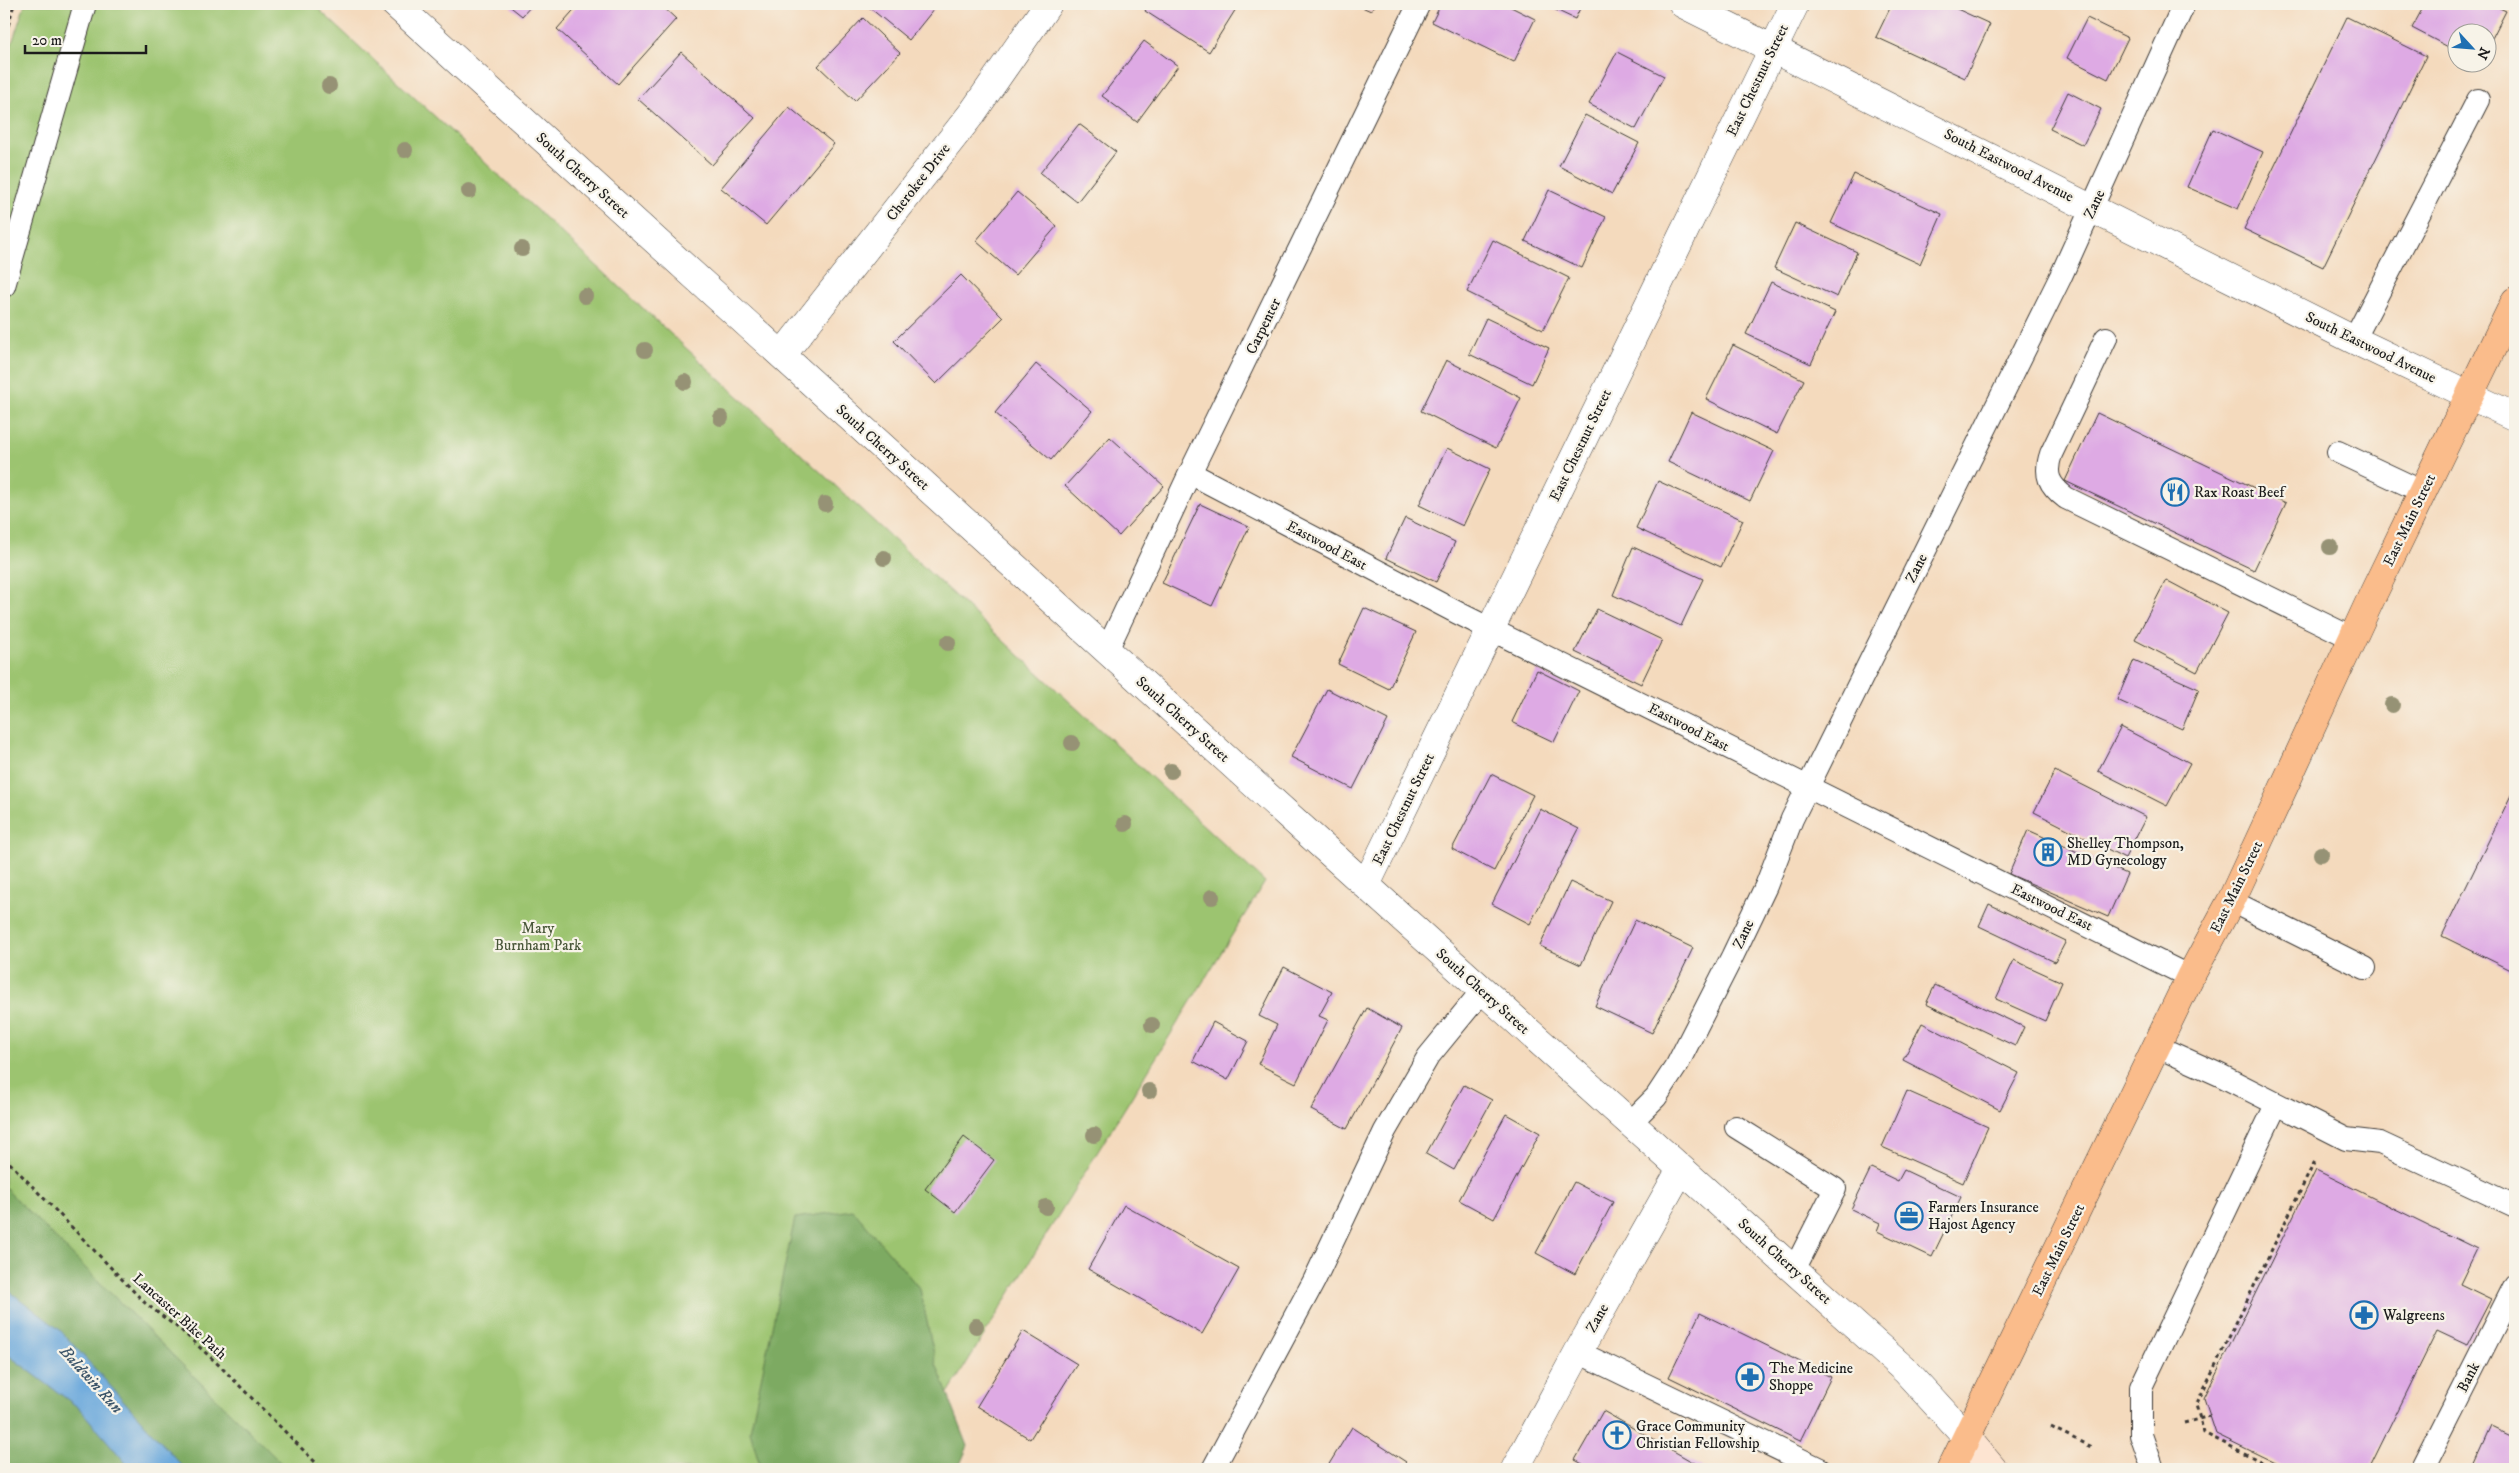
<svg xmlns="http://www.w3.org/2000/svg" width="2519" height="1473" font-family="'IM FELL DW Pica',serif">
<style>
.green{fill:#9cc470;stroke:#5c7046}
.forest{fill:#7daa62;stroke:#4c633f}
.water{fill:#6aa8dc;stroke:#43627c}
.building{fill:#deaae4}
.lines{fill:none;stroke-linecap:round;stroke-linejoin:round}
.service-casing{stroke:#3c3834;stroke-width:24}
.minor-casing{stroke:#3c3834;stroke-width:29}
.secondary-casing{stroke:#3c3834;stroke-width:29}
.primary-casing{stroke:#3c3834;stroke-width:29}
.path{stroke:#3c3834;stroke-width:3;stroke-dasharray:4 4;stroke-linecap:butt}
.service{stroke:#fff;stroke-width:22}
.minor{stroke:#fff;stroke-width:28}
.secondary{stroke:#fde4d1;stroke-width:28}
.primary{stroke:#fabc8b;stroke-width:28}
.tree{fill:#969274}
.labels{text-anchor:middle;stroke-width:4.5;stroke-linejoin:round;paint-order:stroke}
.street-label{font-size:15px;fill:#1c1c1c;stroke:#f7f3e8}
.poi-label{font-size:15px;fill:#1c1c1c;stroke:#f7f3e8;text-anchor:start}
.park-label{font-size:15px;fill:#495739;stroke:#f7f3e8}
.water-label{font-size:16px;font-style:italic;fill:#3b5469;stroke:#f7f3e8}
</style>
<rect width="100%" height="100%" fill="#f7f3e8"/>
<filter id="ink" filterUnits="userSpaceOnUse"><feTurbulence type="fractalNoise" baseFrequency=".02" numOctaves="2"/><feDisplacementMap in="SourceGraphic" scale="10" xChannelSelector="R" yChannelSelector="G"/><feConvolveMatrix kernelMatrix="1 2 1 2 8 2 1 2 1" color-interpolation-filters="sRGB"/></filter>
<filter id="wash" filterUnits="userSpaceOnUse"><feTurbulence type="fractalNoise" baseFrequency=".0096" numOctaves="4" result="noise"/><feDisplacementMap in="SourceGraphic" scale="20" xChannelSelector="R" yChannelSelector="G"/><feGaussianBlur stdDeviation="1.12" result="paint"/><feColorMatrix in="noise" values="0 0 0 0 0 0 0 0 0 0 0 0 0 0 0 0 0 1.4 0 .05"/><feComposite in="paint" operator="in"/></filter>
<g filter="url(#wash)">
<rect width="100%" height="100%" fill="#f4dabd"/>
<!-- green -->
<path class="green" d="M25,4H313L1265,882L901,1469H210L4,1215V67Z"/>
<!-- forest -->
<path class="forest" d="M4,1187L287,1469H4Z
M853,1210L920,1289L936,1364L968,1446L958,1469H761L750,1431L795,1218Z"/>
<!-- water -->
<path class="water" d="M4,1283L13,1294L60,1330L185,1469H131L79,1408L4,1352Z"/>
<g id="blocks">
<!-- building -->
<path class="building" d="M507,4H533L522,16Z
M579,4H660L676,19L618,84L557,29Z
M865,4H938L909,40Z
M1149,4H1239L1209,52L1145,11Z
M1355,4H1375L1371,11Z
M1441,4H1505L1535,19L1514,62L1432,22Z
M1543,4H1582L1575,19Z
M1892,4H1946L1990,24L1965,78L1876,37Z
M2425,4H2491L2506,11L2486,50V32H2456V51L2412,28Z
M2347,17L2426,56L2323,267L2244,229Z
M863,18L900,53L855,101L818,66Z
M2087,18L2128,38L2108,79L2067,58Z
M1144,41L1178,66L1137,122L1102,96Z
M681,52L755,118L712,165L638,99Z
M1617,52L1664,76L1636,129L1589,104Z
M2068,92L2101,109L2083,145L2050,129Z
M789,107L834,144L766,225L721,188Z
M1585,115L1639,143L1612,194L1559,166Z
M1079,124L1116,152L1077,202L1040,173Z
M2213,129L2263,152L2238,209L2187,187Z
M1854,174L1942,214L1920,264L1831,223Z
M1549,190L1606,217L1582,268L1525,241Z
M1017,192L1057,226L1015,275L976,241Z
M1795,223L1857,252L1837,297L1774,268Z
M1493,240L1569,278L1543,330L1467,292Z
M961,275L1003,318L936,384L894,341Z
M1771,282L1835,312L1811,364L1746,334Z
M1486,318L1549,348L1532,384L1469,354Z
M1733,345L1804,380L1777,434L1706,399Z
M1446,360L1521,398L1496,448L1421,411Z
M1036,364L1092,411L1051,460L995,413Z
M1691,412L1774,451L1750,501L1668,462Z
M2097,413L2286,503L2254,570L2065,481Z
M1110,437L1164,486L1119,536L1065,486Z
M1447,448L1490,469L1463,526L1419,505Z
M1658,481L1743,520L1721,567L1636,528Z
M1200,504L1249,527L1212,606L1162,583Z
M1405,518L1455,542L1436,582L1386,558Z
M1633,547L1703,579L1681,626L1613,595Z
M2166,580L2228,613L2197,672L2135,640Z
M1364,608L1416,632L1389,689L1338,664Z
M1597,609L1662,640L1641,684L1575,652Z
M2134,660L2199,689L2182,729L2117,700Z
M1537,670L1579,691L1554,742L1512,722Z
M1327,689L1388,720L1353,789L1291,757Z
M2121,727L2190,763L2167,806L2098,771Z
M2055,771L2146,817L2125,858L2034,812Z
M1491,774L1533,795L1494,871L1452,849Z
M2515,787V972L2442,936Z
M1540,809L1579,829L1530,924L1492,904Z
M2028,830L2127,874L2108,917L2009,874Z
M1570,882L1611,901L1581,965L1540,946Z
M1989,904L2066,941L2055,962L1979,926Z
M1635,920L1693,948L1652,1033L1595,1006Z
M2014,960L2062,982L2045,1021L1996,999Z
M1284,967L1332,992L1319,1016L1328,1020L1296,1083L1258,1064L1277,1025L1259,1016Z
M1935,985L2024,1027L2015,1046L1926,1004Z
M1367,1008L1402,1028L1347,1129L1311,1110Z
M1213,1022L1248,1041L1228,1080L1193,1061Z
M1922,1023L2019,1073L2000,1110L1903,1060Z
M1464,1085L1492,1100L1454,1170L1426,1154Z
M1907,1091L1988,1127L1963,1183L1882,1147Z
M1506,1114L1540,1133L1494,1219L1459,1200Z
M964,1137L994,1160L955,1212L925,1189Z
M1871,1168L1898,1181L1904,1170L1961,1197L1932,1257L1877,1231L1880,1223L1851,1209Z
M2316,1170L2477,1249L2460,1284L2491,1299L2467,1345L2437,1331L2369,1469H2288L2216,1434L2204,1398Z
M1574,1182L1613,1202L1575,1274L1536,1253Z
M1124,1205L1239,1269L1202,1334L1088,1269Z
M1700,1313L1831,1377L1800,1441L1669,1377Z
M1023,1331L1077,1364L1030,1439L977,1406Z
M1603,1411L1705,1469H1592L1575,1460Z
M1352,1427L1406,1462L1402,1469H1326Z
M2492,1427L2515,1438V1469H2473Z"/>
</g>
</g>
<g filter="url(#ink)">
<use href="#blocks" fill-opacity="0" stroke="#3c3834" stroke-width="1"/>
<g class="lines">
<!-- service casing -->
<g class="service-casing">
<path id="service" d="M4,286L85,4
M2106,338L2051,454C2044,475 2049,485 2066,498L2352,638
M2354,340L2478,100
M2338,452L2423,492
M1190,473L1458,613L2190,977
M1107,650L1190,473L1419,4
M2231,901L2365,968
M2156,1046L2220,1075L2346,1139L2380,1143L2515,1206
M1631,1122L1656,1097L1677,1065L1732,957L1766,886L1792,819L2060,278L2184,4
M1736,1127L1835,1189L1794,1270
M1578,1352L1820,1469
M1213,1469L1314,1281L1385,1131L1428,1057L1482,991
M2153,1469L2141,1435V1387L2276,1105
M2422,1469L2515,1285"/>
</g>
<!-- minor casing -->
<g class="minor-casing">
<path id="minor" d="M395,4L1319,843L1906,1371L1967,1438
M1683,4L2354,340L2515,417
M782,355L973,112L1048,4
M1366,885L1795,4
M1515,1469L1578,1352L1681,1169"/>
</g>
<!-- secondary casing -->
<g class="secondary-casing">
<path id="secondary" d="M1967,1438L1993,1469"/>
</g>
<!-- primary casing -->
<g class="primary-casing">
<path id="primary" d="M1951,1469L2190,977L2231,901L2374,592L2515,301"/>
</g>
<!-- path -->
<path class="path" d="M4,41L14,4
M4,1157L145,1303L182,1331L220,1366L322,1469
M2184,1423L2210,1416
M2051,1427L2093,1448
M2276,1469L2204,1433L2196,1405L2315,1161"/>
<!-- service -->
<use href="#service" class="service"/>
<!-- minor -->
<use href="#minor" class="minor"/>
<!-- secondary -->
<use href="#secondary" class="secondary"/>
<!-- primary -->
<use href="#primary" class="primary"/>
</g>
<!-- trees -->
<g class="tree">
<circle cx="329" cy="86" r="8"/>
<circle cx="405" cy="150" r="8"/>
<circle cx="469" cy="191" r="8"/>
<circle cx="522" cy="249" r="8"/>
<circle cx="585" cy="296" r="8"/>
<circle cx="645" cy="350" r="8"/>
<circle cx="685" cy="382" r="8"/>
<circle cx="721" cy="418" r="8"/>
<circle cx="825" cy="504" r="8"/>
<circle cx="2330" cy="547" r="8"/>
<circle cx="884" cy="558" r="8"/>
<circle cx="948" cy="643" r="8"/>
<circle cx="2392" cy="705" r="8"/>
<circle cx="1072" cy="743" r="8"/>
<circle cx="1171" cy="771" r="8"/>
<circle cx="1125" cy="824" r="8"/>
<circle cx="2321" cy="854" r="8"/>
<circle cx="1212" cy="897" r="8"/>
<circle cx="1152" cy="1025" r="8"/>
<circle cx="1149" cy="1091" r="8"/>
<circle cx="1094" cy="1135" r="8"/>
<circle cx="1046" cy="1207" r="8"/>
<circle cx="976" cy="1326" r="8"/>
</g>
</g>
<!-- icons -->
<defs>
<g id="restaurant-ring" transform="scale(1.4375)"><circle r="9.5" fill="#f7f3e8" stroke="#1f6fb2" stroke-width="1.5"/><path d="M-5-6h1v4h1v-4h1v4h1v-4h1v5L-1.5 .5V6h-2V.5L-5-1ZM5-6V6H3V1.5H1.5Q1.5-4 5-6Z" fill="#1f6fb2"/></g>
<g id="building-ring" transform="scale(1.4375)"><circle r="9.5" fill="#f7f3e8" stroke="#1f6fb2" stroke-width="1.5"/><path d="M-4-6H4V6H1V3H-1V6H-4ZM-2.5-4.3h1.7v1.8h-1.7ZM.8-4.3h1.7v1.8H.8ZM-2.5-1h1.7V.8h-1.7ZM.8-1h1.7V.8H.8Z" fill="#1f6fb2"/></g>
<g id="office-ring" transform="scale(1.4375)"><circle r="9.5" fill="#f7f3e8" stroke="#1f6fb2" stroke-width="1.5"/><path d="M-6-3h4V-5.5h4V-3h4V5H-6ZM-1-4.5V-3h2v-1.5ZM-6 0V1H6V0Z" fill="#1f6fb2"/></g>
<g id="pharmacy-ring" transform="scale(1.4375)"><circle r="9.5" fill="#f7f3e8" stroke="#1f6fb2" stroke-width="1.5"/><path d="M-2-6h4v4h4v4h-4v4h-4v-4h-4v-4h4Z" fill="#1f6fb2"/></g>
<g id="church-ring" transform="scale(1.4375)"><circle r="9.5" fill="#f7f3e8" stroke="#1f6fb2" stroke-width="1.5"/><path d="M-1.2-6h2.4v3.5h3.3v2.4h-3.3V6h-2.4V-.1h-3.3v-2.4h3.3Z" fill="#1f6fb2"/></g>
</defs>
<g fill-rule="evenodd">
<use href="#restaurant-ring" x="2175" y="492"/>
<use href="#building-ring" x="2048" y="852"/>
<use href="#office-ring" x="1909" y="1216"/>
<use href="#pharmacy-ring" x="2364" y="1315"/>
<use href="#pharmacy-ring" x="1750" y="1377"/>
<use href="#church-ring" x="1617" y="1435"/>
</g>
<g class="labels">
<!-- street labels -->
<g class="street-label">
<text transform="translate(1757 80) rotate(-64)" y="5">East Chestnut Street</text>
<text transform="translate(2009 165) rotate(27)" y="5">South Eastwood Avenue</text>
<text transform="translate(583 175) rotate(42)" y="5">South Cherry Street</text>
<text transform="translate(918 182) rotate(-52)" y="5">Cherokee Drive</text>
<text transform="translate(2094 204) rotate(-65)" y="5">Zane</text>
<text transform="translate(1263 326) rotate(-64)" y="5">Carpenter</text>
<text transform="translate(2371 347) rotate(26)" y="5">South Eastwood Avenue</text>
<text transform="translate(1580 445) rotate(-64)" y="5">East Chestnut Street</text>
<text transform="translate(883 447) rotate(42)" y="5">South Cherry Street</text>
<text transform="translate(2409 520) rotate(-64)" y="5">East Main Street</text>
<text transform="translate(1327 545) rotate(28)" y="5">Eastwood East</text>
<text transform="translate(1916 568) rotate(-63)" y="5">Zane</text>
<text transform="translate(1183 719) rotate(42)" y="5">South Cherry Street</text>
<text transform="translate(1689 727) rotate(27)" y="5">Eastwood East</text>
<text transform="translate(1403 809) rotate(-64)" y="5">East Chestnut Street</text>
<text transform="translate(2236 887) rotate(-64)" y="5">East Main Street</text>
<text transform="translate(2052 907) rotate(26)" y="5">Eastwood East</text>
<text transform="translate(1743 934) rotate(-65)" y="5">Zane</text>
<text transform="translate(1483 991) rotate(42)" y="5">South Cherry Street</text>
<text transform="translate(2058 1250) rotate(-64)" y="5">East Main Street</text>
<text transform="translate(1785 1261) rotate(42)" y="5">South Cherry Street</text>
<text transform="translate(180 1316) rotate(42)" y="5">Lancaster Bike Path</text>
<text transform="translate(1597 1318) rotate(-61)" y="5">Zane</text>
<text transform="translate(2468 1377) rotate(-63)" y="5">Bank</text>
</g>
<!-- poi labels -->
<g class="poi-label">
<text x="2194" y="497">Rax Roast Beef</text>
<text x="2067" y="848">Shelley Thompson,<tspan x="2067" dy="17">MD Gynecology</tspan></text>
<text x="1928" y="1212">Farmers Insurance<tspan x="1928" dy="17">Hajost Agency</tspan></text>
<text x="2383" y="1320">Walgreens</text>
<text x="1769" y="1373">The Medicine<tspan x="1769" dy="17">Shoppe</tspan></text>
<text x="1636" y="1431">Grace Community<tspan x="1636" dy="17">Christian Fellowship</tspan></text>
</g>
<!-- park labels -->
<g class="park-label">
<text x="538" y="933">Mary<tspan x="538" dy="17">Burnham Park</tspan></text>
</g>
<!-- water labels -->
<g class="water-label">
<text transform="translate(92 1379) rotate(48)" y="6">Baldwin Run</text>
</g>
</g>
<!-- margin -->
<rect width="2519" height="1473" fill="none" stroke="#f7f3e8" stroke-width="20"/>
<!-- north arrow -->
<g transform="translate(2472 48) rotate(116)"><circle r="24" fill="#f7f3e8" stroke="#9f9d96"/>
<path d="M0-4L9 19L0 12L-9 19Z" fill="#1f6fb2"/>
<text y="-8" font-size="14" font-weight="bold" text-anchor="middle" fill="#1c1c1c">N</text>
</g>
<!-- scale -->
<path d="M25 45v8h121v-8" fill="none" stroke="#1c1c1c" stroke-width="2.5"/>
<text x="32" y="45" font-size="15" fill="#1c1c1c" stroke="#f7f3e8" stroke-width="4" paint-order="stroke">20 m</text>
</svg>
